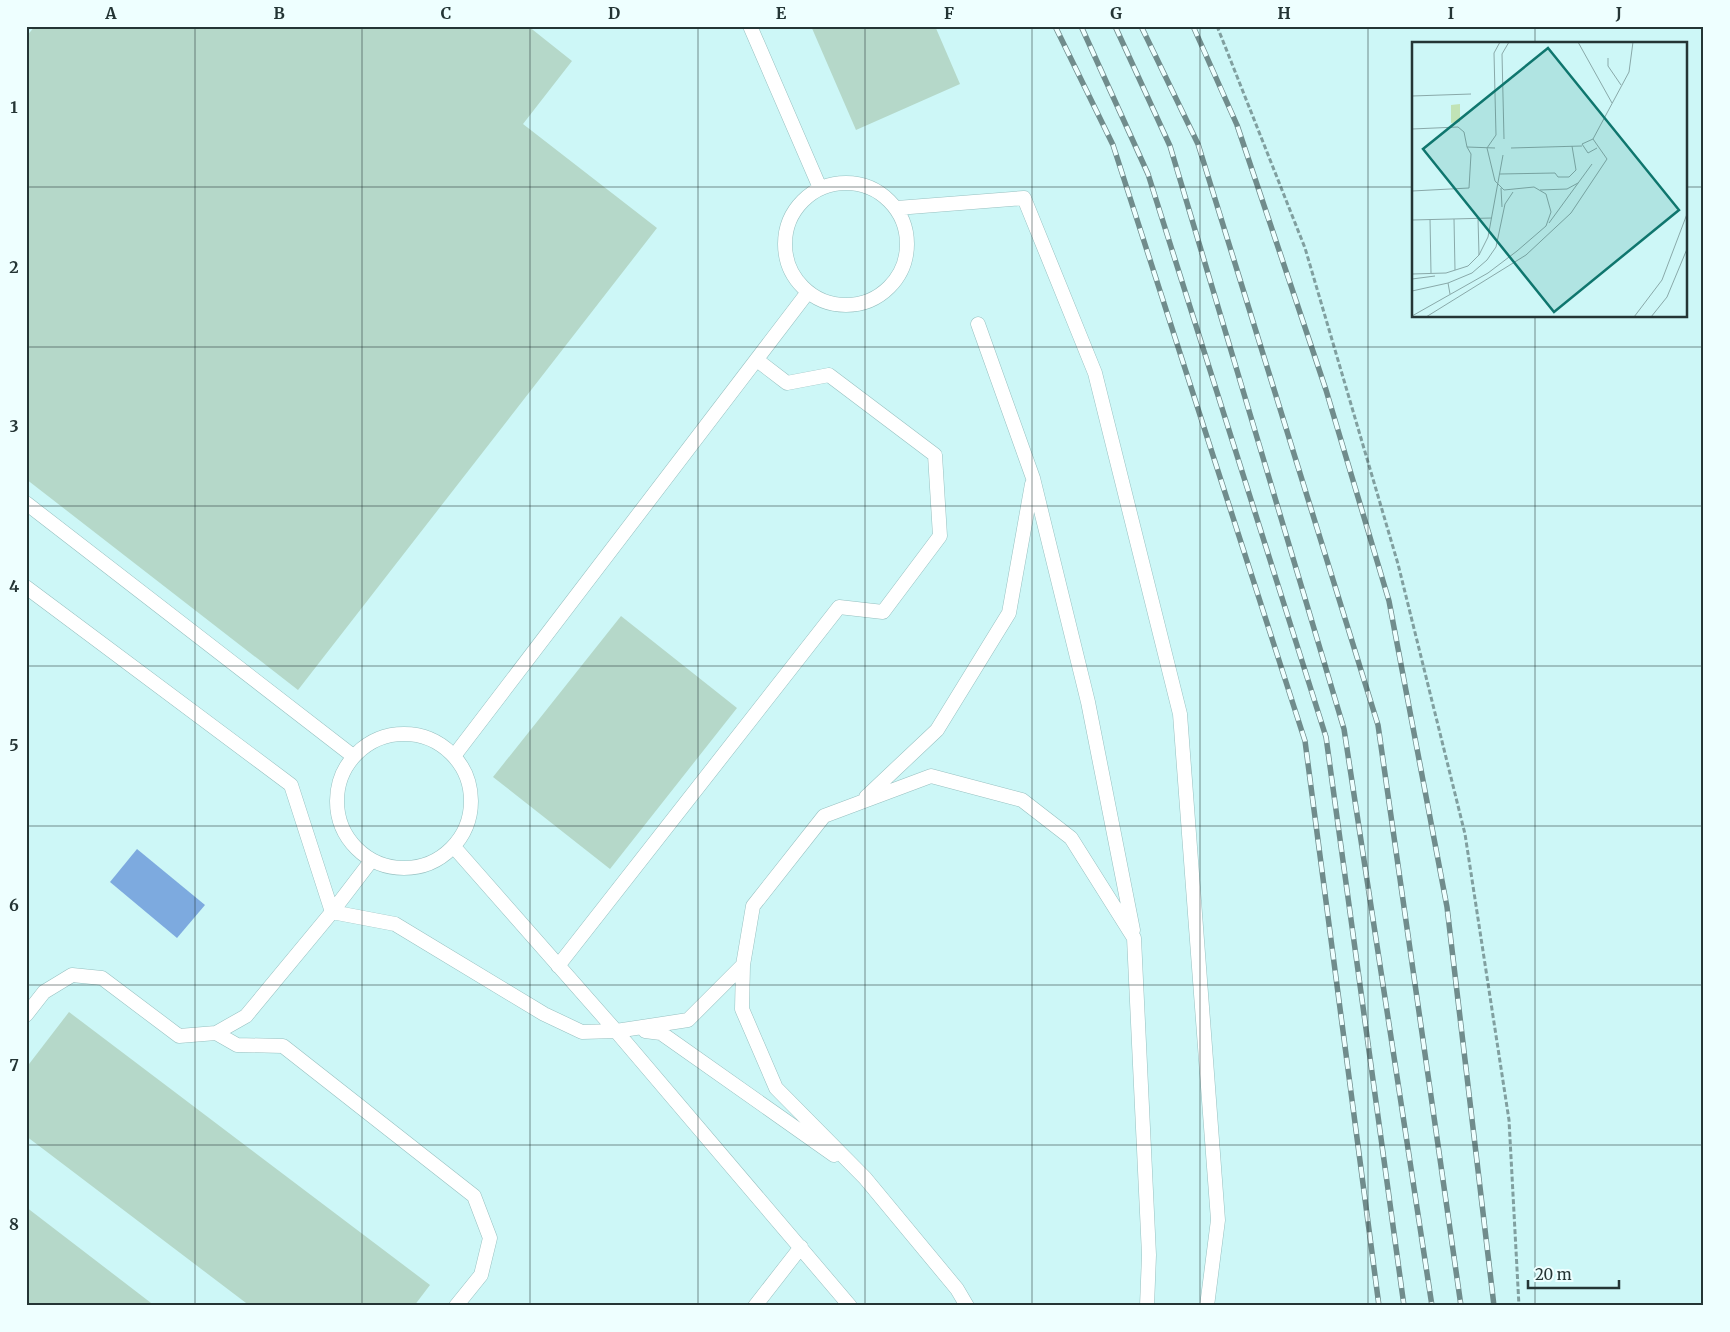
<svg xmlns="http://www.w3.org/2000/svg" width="1730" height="1332" font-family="Merriweather,serif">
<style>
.water{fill:#7daadf}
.building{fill:#b5d8c9}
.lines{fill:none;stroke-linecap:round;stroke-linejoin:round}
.lane-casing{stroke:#97c0c0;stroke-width:15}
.path{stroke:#809f9f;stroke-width:3;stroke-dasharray:5 2.5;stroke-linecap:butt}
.lane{stroke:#fff;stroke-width:14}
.rail-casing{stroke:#708c8c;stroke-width:5.5}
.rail{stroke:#eff;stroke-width:4;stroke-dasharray:11;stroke-linecap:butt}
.grid{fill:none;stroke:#243535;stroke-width:1;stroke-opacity:0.55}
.inset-road{fill:none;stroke:#89a9a9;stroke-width:1}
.view{fill:#0f766e;fill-opacity:0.15;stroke:#0f766e;stroke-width:2.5}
.inset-edge{fill:none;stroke:#243535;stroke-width:2.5}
.neatline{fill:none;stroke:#243535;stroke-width:2}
.grid-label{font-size:16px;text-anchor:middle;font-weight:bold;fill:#243535}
</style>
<rect width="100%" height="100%" fill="#cdf7f7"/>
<!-- water -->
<path class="water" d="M137,849L205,905L177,938L110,882Z"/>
<!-- building -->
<path class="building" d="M35,26H528L572,61L523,124L657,228L298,690L26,479V37Z
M811,26H935L960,84L856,130Z
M621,616L737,708L610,869L493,777Z
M69,1012L430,1285L414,1306H250L26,1136V1068Z
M26,1207L155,1306H26Z"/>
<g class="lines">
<!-- lane casing -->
<g class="lane-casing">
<path id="lane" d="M750,26L820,188
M785 244a61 61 0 1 1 122 0a61 61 0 1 1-122 0Z
M897,208L1024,198L1095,373L1180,714L1218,1220L1207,1306
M978,324L1033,478L1088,702L1133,930
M26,503L353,756
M26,587L291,785L332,912L395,924L544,1014L582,1032L616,1031L688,1020L743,965L753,906L824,816L931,776L1022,800L1071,838L1134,938L1149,1255L1147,1306
M337 801a67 67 0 1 1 134 0a67 67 0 1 1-134 0Z
M454,756L808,292
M866,797L937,730L1009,613L1032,484
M454,847L616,1031L850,1306
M743,965L742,1009L776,1088L865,1178L957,1289L967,1306
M558,966L839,607L883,612L940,536L935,455L829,375L787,383L757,360
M26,1015L44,992L72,975L102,978L179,1036L216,1033L246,1016L332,912L371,861
M645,1031L661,1033L834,1155
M216,1033L237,1045L283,1046L474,1196L490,1238L481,1275L456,1306
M755,1306L801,1247"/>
</g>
<!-- path -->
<path class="path" d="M1217,26L1305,248L1398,564L1465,834L1509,1120L1519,1306"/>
<!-- lane -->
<use href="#lane" class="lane"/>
<!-- rail casing -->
<g class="rail-casing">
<path id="rail" d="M1055,26L1113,145L1305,741L1379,1306
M1081,26L1148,174L1326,737L1404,1306
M1115,26L1170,146L1344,729L1432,1306
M1141,26L1198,144L1378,725L1461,1306
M1193,26L1237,125L1326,390L1389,601L1447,907L1494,1306"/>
</g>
<!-- rail -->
<use href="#rail" class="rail"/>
</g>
<!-- grid -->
<path class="grid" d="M195,26V1306M362,26V1306M530,26V1306M698,26V1306M865,26V1306M1032,26V1306M1200,26V1306M1368,26V1306M1535,26V44M26,187H1414M1686,187H1704M1535,316V1306M26,347H1704M26,506H1704M26,666H1704M26,826H1704M26,985H1704M26,1145H1704"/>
<!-- overview -->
<g transform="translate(1412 42)">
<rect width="275" height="275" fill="#cdf7f7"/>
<path d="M48,62V80L39,81V63Z" fill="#c1e3b6"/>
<path class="inset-road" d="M166,0L200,61M196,16V24L209,43M0,54L59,52M0,87L46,85L52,90L55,105L83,106M92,97L90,12L97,0M181,97L217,30L221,0M99,106L170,104M88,132L143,131L146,135H157L164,128L160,104M89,146L90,165M128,148L155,147L166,141M0,149L57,146L59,112L55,105M66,176L67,213M18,177L19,231M42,177L43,228M0,178L80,176M137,181L180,122M0,232L34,231L56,224L67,213L76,195L91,113M0,237L23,234M36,241L60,231L75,218L84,205L93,162L101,150M0,249L36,241L38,252M0,274L76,231L105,209L134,184L139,170L134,152L122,145L92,148L83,139L75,106L84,93L82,11L88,0M14,275L114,213L159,171L195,117L181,97L170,102L176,111L185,106M222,275L250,238L275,172M239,275L255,255L275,207"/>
<path class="view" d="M136,6L267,168L142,270L11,107Z"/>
<rect width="275" height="275" class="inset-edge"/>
</g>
<!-- border -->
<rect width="1730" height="1332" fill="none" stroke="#eeffff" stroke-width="55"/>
<!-- scale -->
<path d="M1528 1280v8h91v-8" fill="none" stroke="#243535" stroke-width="2.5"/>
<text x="1535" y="1280" font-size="15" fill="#243535" stroke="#eeffff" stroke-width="4" paint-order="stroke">20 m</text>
<rect x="28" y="28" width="1674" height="1276" class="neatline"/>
<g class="grid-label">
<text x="111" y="19">A</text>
<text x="279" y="19">B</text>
<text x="446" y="19">C</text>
<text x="614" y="19">D</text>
<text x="781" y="19">E</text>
<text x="949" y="19">F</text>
<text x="1116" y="19">G</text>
<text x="1284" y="19">H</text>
<text x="1451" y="19">I</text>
<text x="1619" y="19">J</text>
<text x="14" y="113">1</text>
<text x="14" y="273">2</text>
<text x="14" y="432">3</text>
<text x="14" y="592">4</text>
<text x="14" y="751">5</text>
<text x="14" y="911">6</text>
<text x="14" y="1071">7</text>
<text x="14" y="1230">8</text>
</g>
</svg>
